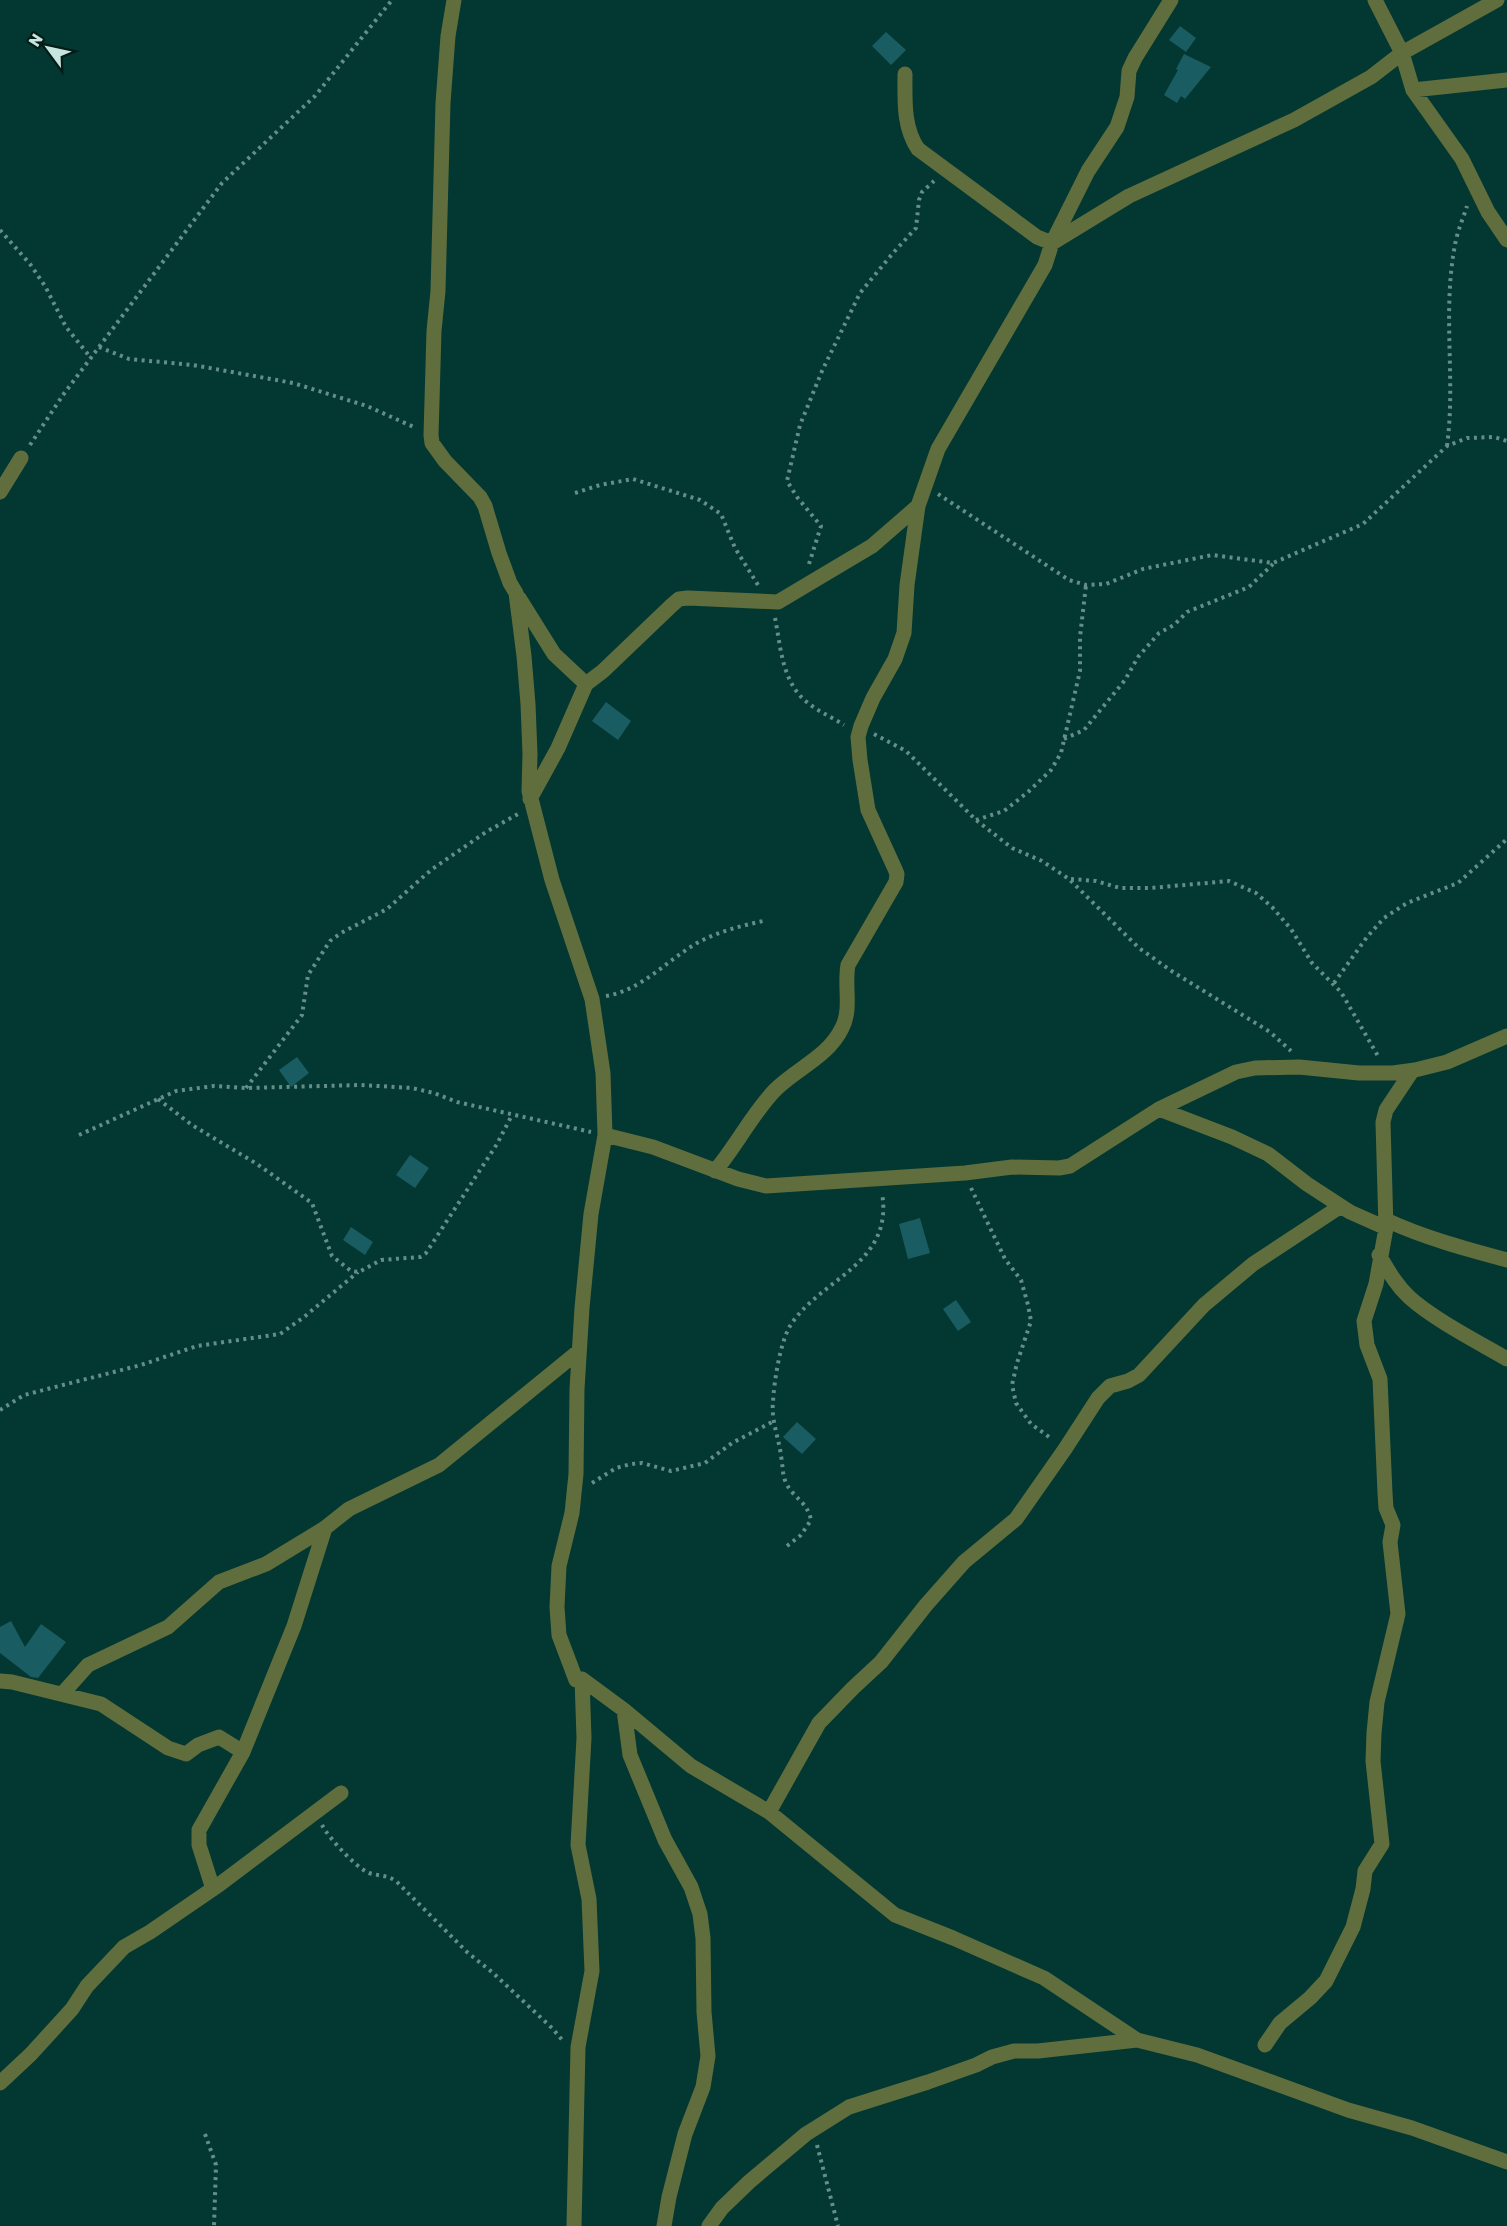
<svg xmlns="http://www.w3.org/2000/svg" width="1507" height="2226" font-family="Rubik,sans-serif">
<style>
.building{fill:#195d62}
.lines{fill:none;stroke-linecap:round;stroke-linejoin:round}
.path{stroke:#658e88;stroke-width:4;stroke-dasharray:3 4.5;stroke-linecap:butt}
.street{stroke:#606e3d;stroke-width:15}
</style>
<rect width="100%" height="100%" fill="#033731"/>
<!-- building -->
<path class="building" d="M1180,26L1196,38L1186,52L1169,40Z
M886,32L906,50L891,65L872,46Z
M1184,54L1211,67L1185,99L1181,96L1177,103L1164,95L1178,70L1176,69Z
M606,702L631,721L618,740L592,721Z
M297,1057L309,1073L291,1087L279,1070Z
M410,1155L429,1168L415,1188L396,1175Z
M920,1218L930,1253L908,1259L899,1224Z
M351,1227L373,1242L365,1255L343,1240Z
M956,1300L971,1322L958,1331L943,1309Z
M797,1422L816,1439L802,1454L783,1437Z
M11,1621L25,1647L41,1624L66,1642L38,1678L31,1677L0,1653V1627Z"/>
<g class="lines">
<!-- path -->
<path class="path" d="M0,230L30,264L45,286L66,327L91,358
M99,347L129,359L193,365L293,383L367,406L416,428
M30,445L63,395L222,183L315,96L392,0
M1447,446C1456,380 1442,312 1455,245C1457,232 1463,219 1467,206
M575,493L600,485L633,479L700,500L721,514L735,548L758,585
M938,494L1069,580L1086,585L1106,584L1143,569L1212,555L1273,563L1363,524L1447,446L1467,438L1494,437L1507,441
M809,564L821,526L797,497L787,481L800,425L822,371L860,293L893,253L916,228L919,200L922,192L934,181
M775,618C781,648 782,683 808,703C819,712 832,717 844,725
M874,734L906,751L976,820L1012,848L1042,861L1069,879L1139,948L1173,972L1270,1032L1291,1051
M1064,739L1084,730L1125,680L1138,657L1159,633L1174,625L1187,612L1249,587L1273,564
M976,820L1004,811L1028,792L1051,770L1061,753L1080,671V637L1086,585
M1071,879L1096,881L1120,888H1151L1229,881L1256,893L1272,907L1291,929L1312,963L1341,992L1378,1056
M1334,983L1367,937L1384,918L1407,903L1458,883L1507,839
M606,996C642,990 666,961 697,943C717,932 740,926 763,921
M246,1088L302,1015L308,975L330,941L341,933L387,909L431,870L486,832L518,814
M158,1099L192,1125L257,1164L312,1203L332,1256L351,1271L359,1272L381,1260L420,1257L426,1253L497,1144L512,1115
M79,1135L176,1091L214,1086L246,1088L361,1085L412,1088L434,1093L457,1102L591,1132
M971,1188L1005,1259L1021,1280L1028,1305L1031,1321L1017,1363L1012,1385L1016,1403L1031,1424L1052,1439
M0,1410L24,1395L141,1365L197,1346L280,1334L304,1317L358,1272
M592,1483L616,1468L631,1464L642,1463L671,1471L705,1463L732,1443L774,1421
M787,1546L801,1535L811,1520C807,1501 794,1499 786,1483C782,1474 783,1466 781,1456C779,1438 771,1421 773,1402C774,1382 780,1343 790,1326C820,1278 894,1265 882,1193
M322,1825C329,1838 355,1867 369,1873C379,1876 387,1875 396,1881L468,1953L492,1972L552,2028L563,2041
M205,2134L216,2165L214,2226
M817,2145L838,2226"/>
<!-- street -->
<path class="street" d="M454,0L448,36L443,103L438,291L434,331L431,435L432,443L445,461L480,497L485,506L499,553L510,583L516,593L524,656L528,704L530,754L529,791L552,880L592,999L603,1073L605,1135L591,1214L582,1308L577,1389L576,1474L572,1513L559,1566L557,1607L559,1635L576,1680L582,1679L584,1738L578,1845L589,1899L592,1971L578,2047L574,2226
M1375,0L1402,53L1413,90L1462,159L1488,212L1507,240
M905,74C905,100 903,127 918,149L1037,237L1052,243L1129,196L1294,120L1371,77L1402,53L1497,0
M1413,90L1507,80
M0,492L21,458
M519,598L554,654L586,684
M530,799L558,748L586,684L603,671L672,605L679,599L688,598L778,602L872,546L918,506
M1159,1109L1232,1137L1268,1154L1307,1184L1350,1212L1386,1228
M605,1135L653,1147L738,1179L766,1186L965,1173L1012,1167L1059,1168L1070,1166L1159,1109L1236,1072L1255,1068L1299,1067L1359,1073H1393L1415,1070L1447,1062L1507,1036
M715,1171C737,1145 752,1114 775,1090C797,1068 828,1057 842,1028C852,1009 844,985 848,965L896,882L897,874L895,869L868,810L860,760L858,737L861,726L873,698L895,659L904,633L907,585L918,506L938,449L1045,265L1052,243L1088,171L1117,127L1127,97L1129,71L1135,58L1171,0
M1386,1220C1425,1238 1466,1249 1507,1260
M1379,1255C1388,1270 1396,1285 1409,1297C1433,1319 1478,1342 1507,1359
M582,1679L624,1710L691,1766L769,1812L895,1915L953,1938L1044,1978L1137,2040L1197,2055L1348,2110L1412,2128L1507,2162
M0,1681L12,1682L101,1704L168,1748L186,1754L198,1745L219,1737L243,1752
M63,1693L88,1665L168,1627L219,1582L266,1564L325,1528L349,1509L439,1465L579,1351
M624,1710L630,1755L665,1840L691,1887L700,1914L703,1938L704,2012L708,2056L703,2087L685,2134L669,2197L664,2226
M769,1812L819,1723L853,1688L881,1662L926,1605L964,1562L1016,1519L1065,1449L1098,1398L1110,1386L1128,1381L1139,1375L1204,1305L1253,1264L1341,1206
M213,1889L199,1845V1830L243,1752L294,1626L325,1528
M1265,2045L1280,2023L1310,1998L1326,1981L1353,1927L1363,1889L1365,1871L1382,1844L1373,1761L1374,1733L1377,1702L1398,1614L1390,1542L1393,1525L1386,1508L1385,1493L1380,1379L1367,1345L1364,1321L1376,1284L1386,1228L1383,1122L1386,1110L1412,1071
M0,2083L31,2054L72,2009L87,1986L124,1947L150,1932L220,1884L341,1793
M709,2226L722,2208L749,2182L806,2134L849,2107L928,2082L976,2065L992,2057L1014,2051H1038L1137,2040"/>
</g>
<!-- north arrow -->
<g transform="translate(48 48) rotate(303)" stroke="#031c18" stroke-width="4.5" paint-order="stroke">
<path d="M0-4.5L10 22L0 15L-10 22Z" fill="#c7e5df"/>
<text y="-9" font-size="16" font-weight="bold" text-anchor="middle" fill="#c7e5df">N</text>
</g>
</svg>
